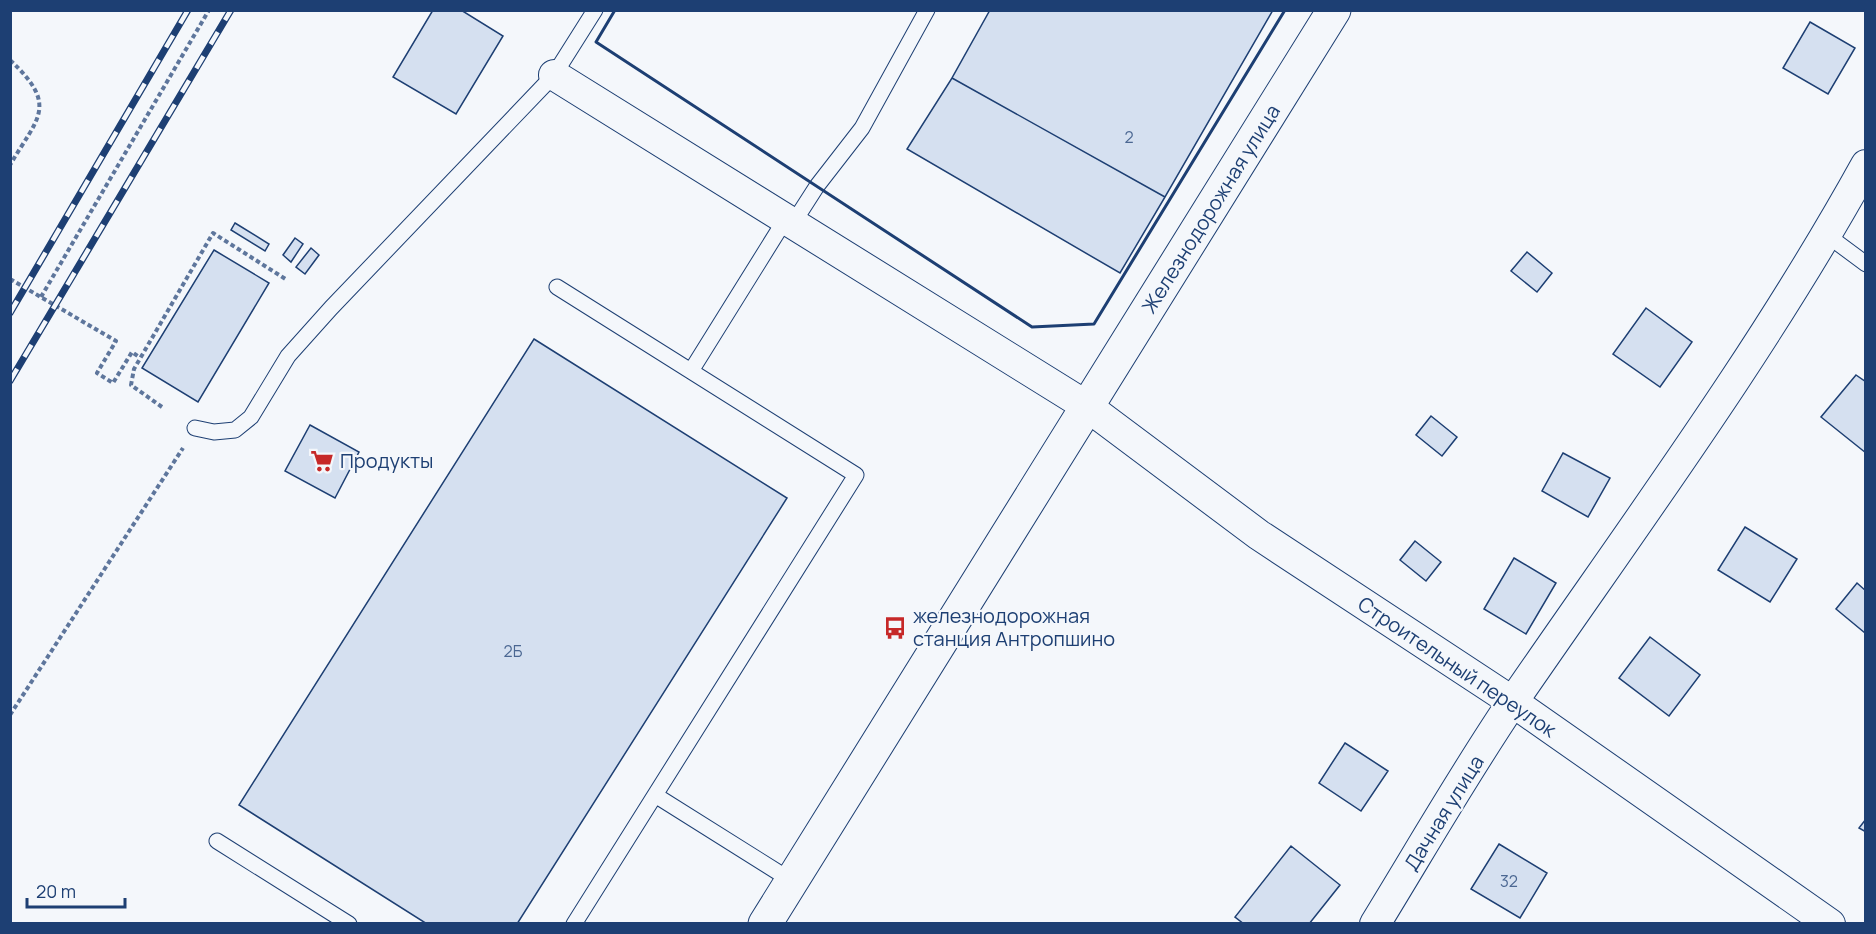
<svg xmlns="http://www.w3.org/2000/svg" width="1876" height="934" font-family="Manrope,sans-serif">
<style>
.building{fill:#d5e0f0;stroke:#1d3f73;stroke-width:1.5}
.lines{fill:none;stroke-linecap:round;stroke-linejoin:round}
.service-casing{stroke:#1d3f73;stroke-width:17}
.minor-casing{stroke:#1d3f73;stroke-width:32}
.tertiary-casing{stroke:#1d3f73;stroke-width:35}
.path{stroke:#5e769c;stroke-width:4;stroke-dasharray:4.5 3;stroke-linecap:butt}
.service{stroke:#f4f7fb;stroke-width:15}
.minor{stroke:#f4f7fb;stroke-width:30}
.tertiary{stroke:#f4f7fb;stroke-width:33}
.rail-casing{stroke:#1d3f73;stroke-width:7}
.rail{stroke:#f4f7fb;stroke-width:4.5;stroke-dasharray:14;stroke-linecap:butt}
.wall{stroke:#1d3f73;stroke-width:3}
.labels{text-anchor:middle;stroke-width:4.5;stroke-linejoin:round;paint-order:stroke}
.number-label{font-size:16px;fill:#4b6792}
.street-label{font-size:20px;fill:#1d3f73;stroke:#f4f7fb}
.poi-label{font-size:20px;fill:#1d3f73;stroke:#f4f7fb;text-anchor:start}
</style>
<rect width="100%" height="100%" fill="#f4f7fb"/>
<!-- building -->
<path class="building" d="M433,10H461L503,36L456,114L393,77Z
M990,10H1273L1165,197L952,78Z
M1810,22L1855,48L1828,94L1783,68Z
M952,78L1165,197L1120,273L907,149Z
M235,223L269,244L265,251L231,230Z
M295,238L303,244L291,262L283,255Z
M311,248L319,255L305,274L296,267Z
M214,250L269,283L198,402L142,368Z
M1527,252L1552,273L1537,292L1511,271Z
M1646,308L1692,342L1660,387L1613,354Z
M534,339L787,498L517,924H427L239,805Z
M1856,375L1866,382V453L1821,417Z
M1431,416L1457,437L1442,456L1416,435Z
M310,425L359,452L335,498L285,471Z
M1563,453L1610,478L1588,517L1542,491Z
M1745,527L1797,559L1770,602L1718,570Z
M1415,541L1441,562L1426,581L1400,560Z
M1514,558L1556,583L1526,634L1484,609Z
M1857,583L1866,591L1865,633L1836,609Z
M1650,637L1700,675L1669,716L1619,678Z
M1345,743L1388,771L1361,811L1319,783Z
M1866,819V832L1859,828Z
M1499,844L1547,873L1520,918L1471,889Z
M1291,846L1340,885L1309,924H1244L1235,917Z"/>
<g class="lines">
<!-- service casing -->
<g class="service-casing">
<path id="service" d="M792,225L817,186L862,128L927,10
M1827,235L1866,264
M557,287L856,475L574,924
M691,371L785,220
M195,428L214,432L235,430L251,417L288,356L331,308L554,75L595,10
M655,795L792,881
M217,841L349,924"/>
</g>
<!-- minor casing -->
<g class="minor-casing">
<path id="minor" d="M554,75L1088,407L1259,535L1513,702L1830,924
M1375,924C1421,849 1465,772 1514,700C1635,524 1762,353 1866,165"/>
</g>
<!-- tertiary casing -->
<g class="tertiary-casing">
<path id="tertiary" d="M765,924L1334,10"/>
</g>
<!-- path -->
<path class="path" d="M10,60C59,106 38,117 10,165
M10,279L116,341L97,373L113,383L132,352L139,357
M41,297L209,10
M162,407L131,385L134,369L213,233L287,280
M10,715L183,448"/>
<!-- service -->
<use href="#service" class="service"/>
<!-- minor -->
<use href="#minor" class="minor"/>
<!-- tertiary -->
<use href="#tertiary" class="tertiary"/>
<!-- rail casing -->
<g class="rail-casing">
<path id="rail" d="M10,313L188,10
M10,381L231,10"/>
</g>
<!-- rail -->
<use href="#rail" class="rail"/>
<!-- wall -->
<path class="wall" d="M615,10L596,42L1032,327L1094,324L1285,10"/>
</g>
<!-- icons -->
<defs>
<g id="supermarket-bare" transform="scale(1.8)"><path d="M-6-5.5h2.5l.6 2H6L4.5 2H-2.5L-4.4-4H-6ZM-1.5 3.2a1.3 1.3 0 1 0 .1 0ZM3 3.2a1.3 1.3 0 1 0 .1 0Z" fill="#c62828" stroke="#f4f7fb" stroke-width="2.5" paint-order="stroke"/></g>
<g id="bus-bare" transform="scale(1.8)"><path d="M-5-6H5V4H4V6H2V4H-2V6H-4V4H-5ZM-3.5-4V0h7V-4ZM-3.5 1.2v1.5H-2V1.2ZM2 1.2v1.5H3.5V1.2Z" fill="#c62828" stroke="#f4f7fb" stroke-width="2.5" paint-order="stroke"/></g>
</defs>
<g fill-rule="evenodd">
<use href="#supermarket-bare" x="322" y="461"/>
<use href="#bus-bare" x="895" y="628"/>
</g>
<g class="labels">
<!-- number labels -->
<g class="number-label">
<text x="1129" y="143">2</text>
<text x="513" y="657">2Б</text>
<text x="1509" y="887">32</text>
</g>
<!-- street labels -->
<g class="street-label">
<text transform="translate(1211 209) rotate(-58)" y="7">Железнодорожная улица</text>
<text transform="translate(1457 667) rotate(34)" y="7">Строительный переулок</text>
<text transform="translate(1444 813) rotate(-58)" y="7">Дачная улица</text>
</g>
<!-- poi labels -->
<g class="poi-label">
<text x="340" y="468">Продукты</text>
<text x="913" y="623">железнодорожная<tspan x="913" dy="23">станция Антропшино</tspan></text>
</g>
</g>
<!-- border -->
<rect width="1876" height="934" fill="none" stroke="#1d3f73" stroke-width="24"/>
<!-- scale -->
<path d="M27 898v9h98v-9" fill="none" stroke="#1d3f73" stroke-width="3"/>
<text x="36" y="898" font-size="18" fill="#1d3f73" stroke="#f4f7fb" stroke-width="4.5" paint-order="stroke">20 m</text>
</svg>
